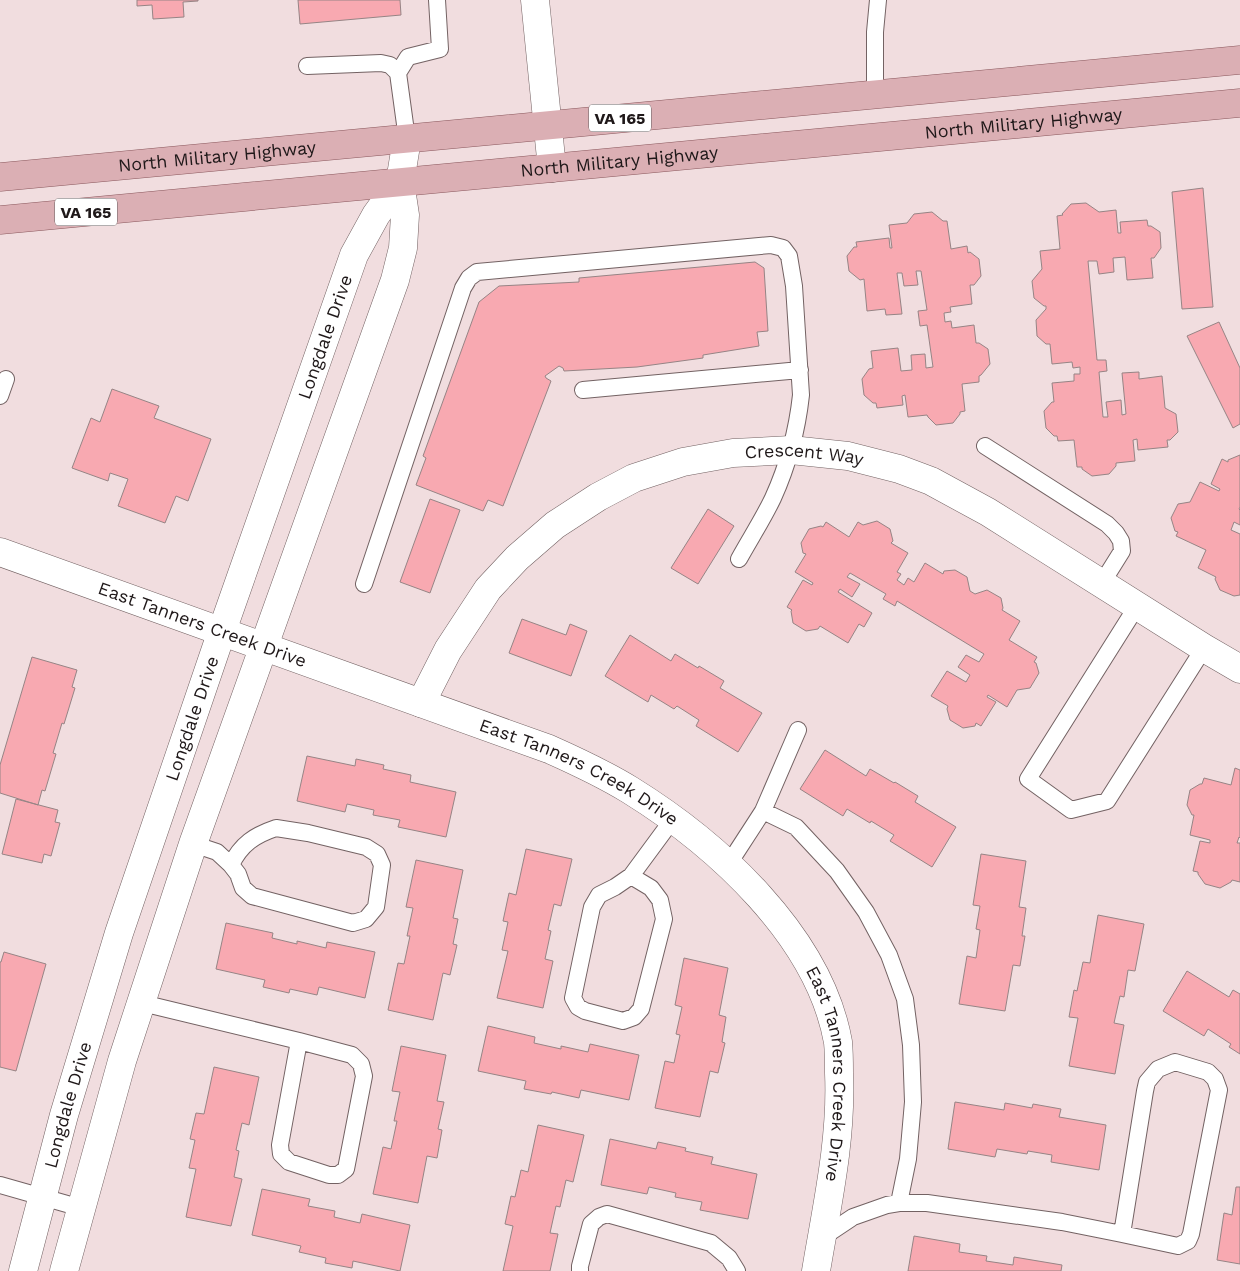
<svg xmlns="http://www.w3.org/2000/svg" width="1240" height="1271" font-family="'Work Sans',sans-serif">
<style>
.building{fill:#f8a9b1;stroke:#968485}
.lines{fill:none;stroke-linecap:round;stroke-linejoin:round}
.service-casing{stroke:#736263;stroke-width:18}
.minor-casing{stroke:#736263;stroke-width:29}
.primary-casing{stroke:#8a585d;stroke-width:29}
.service{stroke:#fff;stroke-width:16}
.minor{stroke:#fff;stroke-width:28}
.primary{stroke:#dbafb4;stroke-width:28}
.labels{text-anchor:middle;stroke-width:5;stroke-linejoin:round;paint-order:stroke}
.shield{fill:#fff;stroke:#625d5e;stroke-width:1}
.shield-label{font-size:16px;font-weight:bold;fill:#1f1819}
.street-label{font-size:18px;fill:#1f1819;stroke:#fff}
</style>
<rect width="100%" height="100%" fill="#f1dddf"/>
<!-- building -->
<path class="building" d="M137,0H198V1L183,2L184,17L153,19L152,5L137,6Z
M298,0H400L401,15L300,24Z
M1203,188L1213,307L1182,309L1172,192Z
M1086,203L1099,212L1116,210L1118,233H1121L1120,222L1147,220L1148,226H1151L1160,232L1161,248L1154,258H1151L1153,278L1127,280L1125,257L1113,258L1114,272L1099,274L1097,261H1088L1097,360H1106L1107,371L1099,372L1103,417H1108L1106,402L1121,400L1122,415L1126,414L1122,373L1139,372V379L1162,376L1165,408L1176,414L1178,432L1170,440H1167L1168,447L1138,450L1137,439L1133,440L1135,461L1116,463V466L1109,474L1092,476L1082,469V467H1077L1074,440L1058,441L1057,436H1054L1046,428L1044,411L1052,402H1054L1052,383L1074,381V374H1080V367L1073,368L1072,362L1052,364L1050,344H1046L1037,336L1036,320L1046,309V306H1044L1034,298L1032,281L1042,269L1040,251L1060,249L1057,216L1063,215L1062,214L1071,204Z
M932,212L943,221H947L951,249L967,246L968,253L970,252L979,259L981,276L974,285H970L972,304L950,307L951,312L944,313L945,322L951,321L952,328L974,325L976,343H979L988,349L990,364L981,375L979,376V382L962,384L965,411L960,412V414L953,423L936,425L928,417L927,415L908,417L905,395L902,396L903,405L877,408L876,403H873L864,395L862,379L869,369L873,368L871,351L898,348L901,371L912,370L911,355L925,354L926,368L933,367L927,325L920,326L918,311L927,310L921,271H916L918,285L904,286L902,273H897L902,314L886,315L885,309L867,311L864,279L860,280L849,271L847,256L854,247H857L856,242L889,238L890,248H892L889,225L907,223L914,214Z
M755,262L764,268L768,331L757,332L759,346L703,355V358L637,367L564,371L563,368L559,366L545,376L546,378L551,381L503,506L488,500L483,511L416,485L426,458L423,456L479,302L499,286L579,282V278Z
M1219,322L1240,368V424L1233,428L1187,336Z
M112,389L159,406L154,418L211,439L188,501L176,496L165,523L118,506L128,479L110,473L108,481L72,468L91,418L100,422Z
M1240,455V507L1239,509L1240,510V525L1234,522L1231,530L1240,534V595L1234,596L1220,590L1215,579L1216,577L1198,568L1206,550L1176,536L1178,532L1175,531L1171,518L1178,504L1190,502L1200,482L1219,491L1220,489L1211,484L1222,459L1228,462V460Z
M430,499L460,510L430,593L400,582Z
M708,509L734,526L698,584L671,568Z
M877,521L890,529L893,541L891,543L908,553L897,572L901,574L897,580L904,585L908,578L914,582L925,563L943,574L944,571L955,570L967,577L970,591L975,594L987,590L1001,598L1003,608L1002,610L1020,621L1009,640L1037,657L1034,662L1036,663L1039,673L1030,688L1017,690L1007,707L988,695L987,697L996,702L981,726L976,723L975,726L963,728L950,720L947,709L948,706L931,696L947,671L966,682L970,675L958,667L966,655L979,662L984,654L897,601L895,606L883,599L886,594L850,573L847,577L860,584L852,597L840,589L838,592L872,613L864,627L859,624L848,643L820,626L818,629L806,631L793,623L791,611L792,610L787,607L803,580L812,585L813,583L795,572L806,554L803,553L801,543L809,529L821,526L823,527L826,522L849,537L858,522L863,525Z
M522,619L566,635L570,624L587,631L571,676L509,653Z
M630,635L671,661L675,654L698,668L699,666L724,681L720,688L762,713L738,752L696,726L699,720L677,706L674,709L651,695L648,702L605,676Z
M32,657L77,670L72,687L75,688L64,724L62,723L53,753L56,754L45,791L42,790L38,805L0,793V765Z
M825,750L866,776L870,769L894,783L895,782L918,796L915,802L956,827L932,867L890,841L894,835L871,821L870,823L847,809L843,816L800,789Z
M307,756L355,766L356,759L384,765L383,769L411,775L410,782L456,792L446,837L398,827L400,820L373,815L374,810L347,804L345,812L297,801Z
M1235,768L1240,770V838L1239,837L1237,843H1240V882L1232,880L1231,882L1220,888L1205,884L1198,874V872L1193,871L1200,841L1210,843V840L1190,835L1194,815H1192L1187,805L1190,790L1200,784H1202L1204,778L1231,785Z
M16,799L58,810L55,822L60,823L51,856L44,854L42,863L2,854Z
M526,849L572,859L561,906L554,904L548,930L551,931L545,959L553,961L543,1008L497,998L508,951L502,950L508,922L503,921L509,893L516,895Z
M981,854L1026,861L1019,907L1026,908L1022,936H1025L1020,966L1013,965L1005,1011L959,1004L967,956L976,958L980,930L976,929L980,906L973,905Z
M416,860L463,870L453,918L458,919L453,944L457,945L450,975L443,973L433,1020L388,1010L398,963L404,964L410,936H407L413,908L406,907Z
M1098,915L1144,924L1135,971L1128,970L1124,997L1120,996L1114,1023L1124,1025L1115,1074L1069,1066L1078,1018L1069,1017L1074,990L1077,991L1083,962L1090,963Z
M226,923L273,933L272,938L297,944V941L326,948L327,942L375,952L365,998L319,987L317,995L290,989L289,993L263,987L265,980L216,969Z
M4,952L46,964L16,1071L0,1067V962H1Z
M684,958L728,968L719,1015L726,1017L722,1042L725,1043L718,1073L710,1071L700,1117L655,1108L665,1061L674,1063L680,1035L676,1034L682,1007L675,1005Z
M1187,971L1229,997L1233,990L1240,994V1054L1229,1047L1231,1044L1208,1029L1204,1036L1163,1011Z
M488,1026L535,1037L534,1043L561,1049V1046L588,1052L590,1044L639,1055L629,1100L581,1090L579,1098L552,1092L551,1094L524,1089L526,1081L478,1071Z
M401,1046L446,1055L437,1101L444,1102L438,1129L442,1130L437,1158L427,1156L418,1203L373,1194L383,1147L391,1149L397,1121H394L400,1092L392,1091Z
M214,1067L259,1077L249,1125L242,1123L236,1150L239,1151L234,1177L242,1179L231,1226L186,1217L196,1169L189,1168L195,1140L190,1139L196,1113L204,1114Z
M955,1102L1004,1110L1005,1103L1032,1108L1033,1104L1061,1109L1059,1117L1106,1125L1099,1170L1051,1162L1052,1155L1028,1151L1027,1154L997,1149L995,1157L948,1149Z
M538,1125L584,1135L573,1182L566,1180L560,1207L556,1206L550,1233L558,1234L550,1271H503L513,1226L505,1224L511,1196L515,1197L521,1170L528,1172Z
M610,1139L656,1149L658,1142L686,1148L685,1151L713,1157L711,1164L757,1174L748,1219L700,1210L702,1202L675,1197L676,1193L649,1187L647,1194L601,1185Z
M1236,1187H1240V1264L1217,1260L1224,1213L1232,1215Z
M262,1189L310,1199L308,1206L335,1211L334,1217L360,1223L362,1214L410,1225L400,1271L353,1261L352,1268L325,1263L326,1258L299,1252L301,1246L252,1235Z
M914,1236L960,1244L959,1252L987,1256L986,1261L1013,1265L1014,1257L1062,1265L1061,1271H908Z"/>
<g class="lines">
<!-- service casing -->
<g class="service-casing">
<path id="service" d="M307,66L381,63L390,65L398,73L407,139
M398,73L408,57L440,49L437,0
M875,94V32L878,0
M583,390L800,370
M0,396L6,379
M985,446L1107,524L1116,533L1121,541L1122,551L1102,583
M364,584L463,288L469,278L477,272L771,245L783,248L789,256L794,286L801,395C797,432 788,465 773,498C763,519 750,539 739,559
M1137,606L1028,779L1071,810L1107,801L1204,648
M763,811L796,827L837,871L866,912L889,955L905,999L911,1045L913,1102L908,1159L899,1203
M276,828L308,833L366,847L377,854L382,865L376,907L366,919L353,923L252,896L243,888L238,874L231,865C241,844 255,835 276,828Z
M193,844L217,852L231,865
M728,865L763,811L798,730
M631,876L651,888L660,900L664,919L641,1009L634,1017L623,1021L585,1011L578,1007L573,998L592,907L599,895L615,887Z
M631,876L673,819
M142,1003L299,1041
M299,1041L352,1055L361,1064L364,1076L346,1169L338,1175H329L289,1162L281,1154L280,1145Z
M1175,1062L1208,1072L1215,1079L1219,1090L1191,1234L1188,1241L1178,1246L1122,1234L1145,1091L1147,1082L1158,1069Z
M0,1185L81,1208
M822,1241L829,1233L853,1217L887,1205L899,1203H927L1062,1222L1122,1234
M580,1271V1266L591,1224L599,1217L607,1214L711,1243L729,1258L737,1271"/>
</g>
<!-- minor casing -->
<g class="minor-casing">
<g id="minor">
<path d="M535,0L552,168"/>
<path id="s1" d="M0,552L549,749C576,761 604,774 630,790C717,844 819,936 838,1042C839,1052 839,1063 839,1073C842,1139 827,1205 816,1271"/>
<path id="s2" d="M421,703L448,650L488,589L517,558L555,525L598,497L634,478L683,462L733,453L791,450L848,456L899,469L931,481L988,512L1204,648L1240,669"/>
<path id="s3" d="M23,1271L64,1115L119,933L222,631L354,255L376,215L400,182"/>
<path d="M64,1271L122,1061L193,844L395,280L403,248L405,215L400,182L407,139"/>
</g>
</g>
<!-- primary casing -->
<g class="primary-casing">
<g id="primary">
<path id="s4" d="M0,177L1240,60"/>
<path id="s5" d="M0,220L1240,103"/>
</g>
</g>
<!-- service -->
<use href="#service" class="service"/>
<!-- minor -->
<use href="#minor" class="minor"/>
<!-- primary -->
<use href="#primary" class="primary"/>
</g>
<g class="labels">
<!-- shield labels -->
<g class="shield">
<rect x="589" y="104.5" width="62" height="27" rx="4"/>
<rect x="55" y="198.5" width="62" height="27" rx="4"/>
</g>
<g class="shield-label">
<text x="620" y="124">VA 165</text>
<text x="86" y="218">VA 165</text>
</g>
<!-- street labels -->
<g class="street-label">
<text dy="6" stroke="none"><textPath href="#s5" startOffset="1028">North Military Highway</textPath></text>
<text dy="6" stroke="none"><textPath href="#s4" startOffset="218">North Military Highway</textPath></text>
<text dy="6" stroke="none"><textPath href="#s5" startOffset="622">North Military Highway</textPath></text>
<text dy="6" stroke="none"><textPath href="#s3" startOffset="982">Longdale Drive</textPath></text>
<text dy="6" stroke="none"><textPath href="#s2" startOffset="491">Crescent Way</textPath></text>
<text dy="6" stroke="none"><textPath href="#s1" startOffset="215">East Tanners Creek Drive</textPath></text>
<text dy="6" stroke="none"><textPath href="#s3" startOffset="578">Longdale Drive</textPath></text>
<text dy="6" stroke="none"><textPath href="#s1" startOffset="620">East Tanners Creek Drive</textPath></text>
<text dy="6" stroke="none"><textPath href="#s1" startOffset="1040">East Tanners Creek Drive</textPath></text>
<text dy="6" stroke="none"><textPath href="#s3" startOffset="172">Longdale Drive</textPath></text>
</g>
</g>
</svg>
